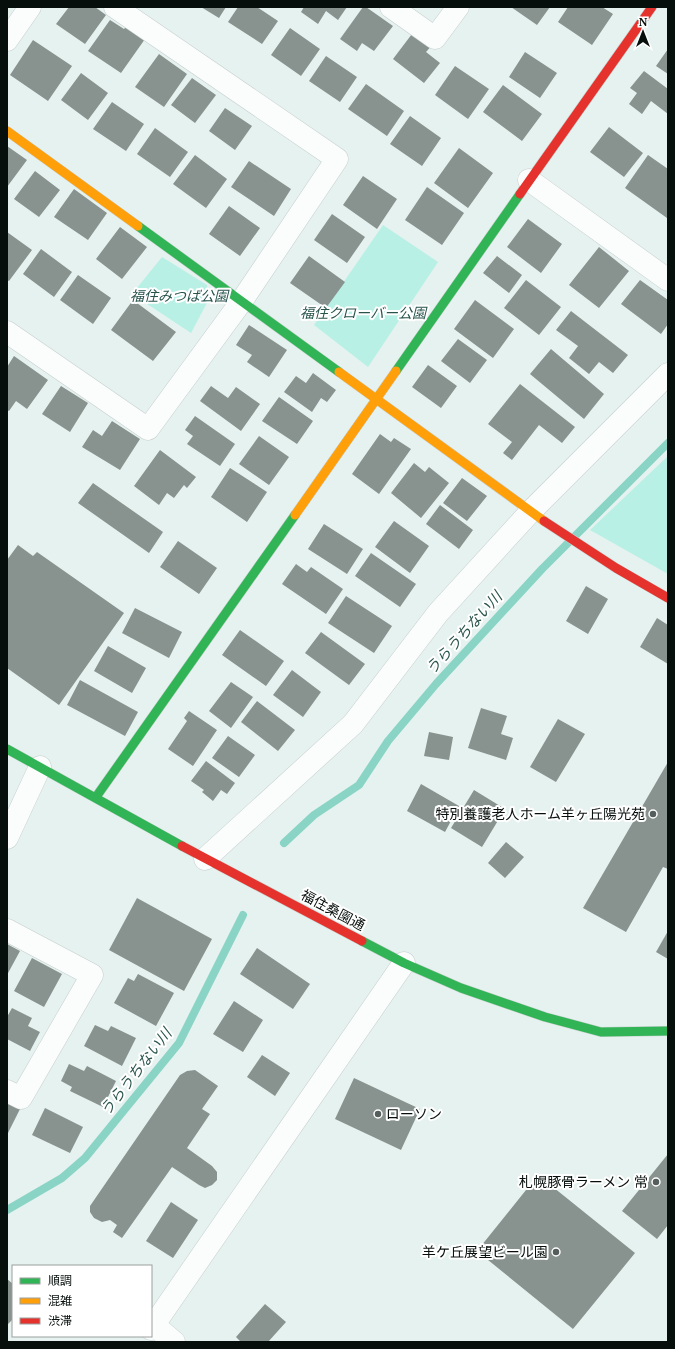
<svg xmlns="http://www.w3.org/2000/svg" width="675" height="1349" font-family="'Noto Serif','Noto Sans JP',serif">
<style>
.green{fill:#b8f0e5}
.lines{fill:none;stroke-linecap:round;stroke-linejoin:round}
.stream{stroke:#8ad4c6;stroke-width:8}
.building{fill:#88928f}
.street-casing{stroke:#c6cfcd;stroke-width:23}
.fast-casing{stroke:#c6cfcd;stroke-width:10}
.slow-casing{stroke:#c6cfcd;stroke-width:10}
.jam-casing{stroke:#c6cfcd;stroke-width:10}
.street{stroke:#fbfdfd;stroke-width:22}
.fast{stroke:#30b455;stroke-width:9}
.slow{stroke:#ff9f0a;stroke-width:9}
.jam{stroke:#e5322d;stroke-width:9}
.poi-dot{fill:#555e5c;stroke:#fff;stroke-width:1.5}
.labels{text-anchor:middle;stroke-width:4;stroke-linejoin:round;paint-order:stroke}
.park-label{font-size:14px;font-style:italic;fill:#28544c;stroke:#fff}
.poi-label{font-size:14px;fill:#070f0d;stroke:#fff;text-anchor:end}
.street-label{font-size:14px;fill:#070f0d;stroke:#fff}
.water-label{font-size:15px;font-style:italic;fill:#29554c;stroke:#fff}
</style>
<rect width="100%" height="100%" fill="#e6f2ef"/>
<!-- green -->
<path class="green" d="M383,225L438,262L368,367L314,325Z
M162,257L207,285L209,299L191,333L132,294Z
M668,456V574L590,530Z"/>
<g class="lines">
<!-- stream -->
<path class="stream" d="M284,843L314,815L359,785L388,741L436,684L542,569L668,443
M7,1210L62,1178L85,1158L179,1043L243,915"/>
</g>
<!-- building -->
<path class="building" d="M69,7H95L106,15L85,44L56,24Z
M201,7H226L219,18Z
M238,7H257L278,21L262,44L228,22Z
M304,7H347L338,20L326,11L318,24L301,12Z
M363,7H366L393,26L374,51L362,43L357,51L340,39Z
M511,7H550L537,25Z
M568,7H602L613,14L592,45L558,22Z
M110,20L124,29L126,27L145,39L121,73L88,51Z
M290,28L320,49L301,76L271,55Z
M415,30L433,44L426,52L440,63L424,83L393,59Z
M33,40L72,66L48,101L10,75Z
M668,49V74L656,66Z
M525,52L557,73L540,98L509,77Z
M159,54L187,74L164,107L135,87Z
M326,56L357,77L340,102L309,81Z
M455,66L489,89L468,119L435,95Z
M644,71L668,89V114L651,101L642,114L629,104L637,93L630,88Z
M81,73L108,93L88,120L61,100Z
M192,78L216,95L195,123L171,105Z
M366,84L404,111L387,136L348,109Z
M503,85L542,114L522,141L483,112Z
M112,102L144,124L126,151L93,129Z
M225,108L252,126L235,150L209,131Z
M410,116L441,138L422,166L390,144Z
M609,127L643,153L624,177L590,152Z
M155,128L188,152L170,177L137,154Z
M7,146L27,160L7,187Z
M459,148L493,173L468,208L434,183Z
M195,155L227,179L206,208L173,184Z
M648,155L668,169L667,218L625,188Z
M249,161L291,189L274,216L231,187Z
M35,171L60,190L39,217L14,199Z
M363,176L397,199L377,229L343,205Z
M427,187L464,213L442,245L405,220Z
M74,189L107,213L88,240L54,217Z
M229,206L260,228L240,256L209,234Z
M332,214L365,237L347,263L314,240Z
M528,219L562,244L541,273L507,247Z
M120,227L147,247L122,279L96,259Z
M7,232L32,250L9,281L7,280Z
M599,247L629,271L599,308L569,285Z
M41,249L72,272L54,297L23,274Z
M309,256L345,282L326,308L290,283Z
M497,256L522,275L509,293L483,273Z
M78,275L111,298L93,324L60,300Z
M526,280L561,307L539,335L504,308Z
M640,280L668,300V324L661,334L621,304Z
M133,300L176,332L153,361L111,330Z
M475,300L514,329L493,358L454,329Z
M571,311L628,355L613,373L599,362L589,374L569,358L578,346L556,330Z
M249,325L287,350L269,377L247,362L252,355L236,345Z
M458,339L487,360L470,383L441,361Z
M551,349L604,394L584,419L530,374Z
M14,356L48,380L27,409L16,401L9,411L7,410V367Z
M428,365L457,386L441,408L412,387Z
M313,373L336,390L327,402L321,398L312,412L284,392L296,376L306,383Z
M520,384L575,427L562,443L539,425L512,460L503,453L512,442L488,424Z
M61,386L88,403L70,432L42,414Z
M211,386L228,398L236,387L260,404L241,431L200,401Z
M279,397L313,421L297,444L262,421Z
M195,416L235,444L220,466L187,444L193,436L185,430Z
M112,421L140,439L120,470L82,447L93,430L102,436Z
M380,434L391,442L394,438L411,449L379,494L352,474Z
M259,436L289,457L269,485L239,464Z
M160,450L196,477L187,488L184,485L174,498L167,493L159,505L134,486Z
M414,463L425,472L429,467L449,483L421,518L391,493Z
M230,468L267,492L247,522L211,497Z
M462,478L487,496L467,521L443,503Z
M93,483L163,532L149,553L78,503Z
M440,505L473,530L459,549L426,524Z
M394,521L429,546L410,573L375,547Z
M324,524L363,549L347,574L308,549Z
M178,541L217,568L199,594L160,567Z
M18,545L33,556L37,552L124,613L59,705L7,668V560Z
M371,553L416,584L400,607L355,576Z
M296,564L307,572L311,567L343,589L326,614L282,584Z
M586,586L608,599L588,634L566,621Z
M346,596L392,626L374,653L328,623Z
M135,608L182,632L169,658L122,633Z
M657,618L668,625V664L640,647Z
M240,630L284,661L266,686L222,655Z
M321,632L365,664L349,685L305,653Z
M108,646L146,668L132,693L94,671Z
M292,670L321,692L303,717L273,695Z
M80,680L138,712L125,736L67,705Z
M231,682L253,697L231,728L209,711Z
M257,701L295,730L278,751L241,722Z
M481,708L507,716L501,734L513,738L506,760L468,748Z
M189,711L217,730L193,766L168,749L187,721L184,718Z
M558,719L585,734L556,782L530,767Z
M429,732L453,737L449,760L424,756Z
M228,736L255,755L239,777L212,758Z
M206,761L235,783L227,794L221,790L213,801L202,792L204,790L191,781Z
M668,762V869L663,867L626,932L583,908Z
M421,784L459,806L445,832L407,811Z
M474,790L505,809L482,847L451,828Z
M506,842L524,857L505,878L488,863Z
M137,898L212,939L184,991L109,950Z
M668,931V959L656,952Z
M7,944L20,951L7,975Z
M257,948L310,984L293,1009L240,974Z
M32,958L62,974L44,1007L14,991Z
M138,974L174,993L156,1026L114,1003L128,978L134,981Z
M234,1001L263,1020L243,1052L213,1034Z
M12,1008L32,1018L28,1026L40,1032L30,1051L7,1039V1017Z
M95,1025L108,1031L111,1026L136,1038L122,1066L84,1046Z
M262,1055L290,1073L275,1096L247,1077Z
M69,1064L84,1071L87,1066L116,1081L103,1107L70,1091L72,1087L61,1081Z
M195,1070L218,1086L202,1109L210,1114L187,1148L212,1166L217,1172V1180L212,1185L205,1188L199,1185L172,1167L122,1238L113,1232L117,1225L110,1220L102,1222L94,1218L90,1212V1206L180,1075L187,1071Z
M354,1078L420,1109L401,1150L335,1119Z
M7,1098L22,1105L8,1133L7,1132Z
M45,1108L83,1127L70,1153L32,1135Z
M668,1154V1225L657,1239L622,1211Z
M538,1175L635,1253L573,1329L477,1251Z
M171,1202L198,1220L173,1258L146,1241Z
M7,1279L13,1284V1319L7,1325Z
M265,1304L286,1322L268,1342H241L236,1337Z"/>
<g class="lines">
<!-- street casing -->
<g class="street-casing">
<path id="street" d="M391,7L435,38L458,7
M7,40L30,7
M529,180L668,280
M7,332L148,429L241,302L337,159L115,7
M7,838L40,767
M205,859L353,724L438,613L532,510L668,374
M7,930L92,975L21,1098L7,1091
M154,1325L174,1342
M151,1329L404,963"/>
</g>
<!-- fast casing -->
<g class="fast-casing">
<path id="fast" d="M138,226L339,372
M396,371L520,194
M7,749L182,846
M96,797L295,515
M362,941L404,963L461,988L545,1017L601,1032L668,1031"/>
</g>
<!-- slow casing -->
<g class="slow-casing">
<path id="slow" d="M7,131L138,226
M339,372L544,521
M295,515L396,371"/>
</g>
<!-- jam casing -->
<g class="jam-casing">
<path id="jam" d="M520,194L652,7
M544,521L616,568L668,598
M182,846L362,941"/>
</g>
<!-- street -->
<use href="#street" class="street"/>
<!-- fast -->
<use href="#fast" class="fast"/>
<!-- slow -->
<use href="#slow" class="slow"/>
<!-- jam -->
<use href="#jam" class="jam"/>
</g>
<!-- markers -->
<g class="poi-dot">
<circle cx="653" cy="814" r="4"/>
<circle cx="378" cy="1114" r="4"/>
<circle cx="656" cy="1182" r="4"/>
<circle cx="556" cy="1252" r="4"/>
</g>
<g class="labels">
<!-- park labels -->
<g class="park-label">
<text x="179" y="301">福住みつば公園</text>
<text x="363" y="318">福住クローバー公園</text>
</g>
<!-- poi labels -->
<g class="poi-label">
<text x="645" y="819">特別養護老人ホーム羊ヶ丘陽光苑</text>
<text x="386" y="1119" text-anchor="start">ローソン</text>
<text x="648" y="1187">札幌豚骨ラーメン 常</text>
<text x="548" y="1257">羊ケ丘展望ビール園</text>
</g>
<!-- street labels -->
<g class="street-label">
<text transform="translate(333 910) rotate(28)" y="5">福住桑園通</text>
</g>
<!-- water labels -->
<g class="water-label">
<text transform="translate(464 633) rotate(-48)" y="5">うらうちない川</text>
<text transform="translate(136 1072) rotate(-52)" y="5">うらうちない川</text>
</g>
</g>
<!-- border -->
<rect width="675" height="1349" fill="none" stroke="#070f0d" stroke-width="16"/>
<!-- legend -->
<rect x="12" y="1265" width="140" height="72" fill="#ffffff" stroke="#9c9f9e"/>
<rect x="20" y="1278" width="20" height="6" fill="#30b455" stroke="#9c9f9e"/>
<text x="48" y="1285" font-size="12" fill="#070f0d">順調</text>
<rect x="20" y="1298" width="20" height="6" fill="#ff9f0a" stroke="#9c9f9e"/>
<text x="48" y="1305" font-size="12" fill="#070f0d">混雑</text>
<rect x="20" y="1318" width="20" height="6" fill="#e5322d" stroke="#9c9f9e"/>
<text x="48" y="1325" font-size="12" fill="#070f0d">渋滞</text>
<!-- north arrow -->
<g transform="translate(643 32)" stroke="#ffffff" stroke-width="3" paint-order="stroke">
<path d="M0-3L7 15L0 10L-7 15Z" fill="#070f0d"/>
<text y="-6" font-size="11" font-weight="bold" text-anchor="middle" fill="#070f0d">N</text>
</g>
</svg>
